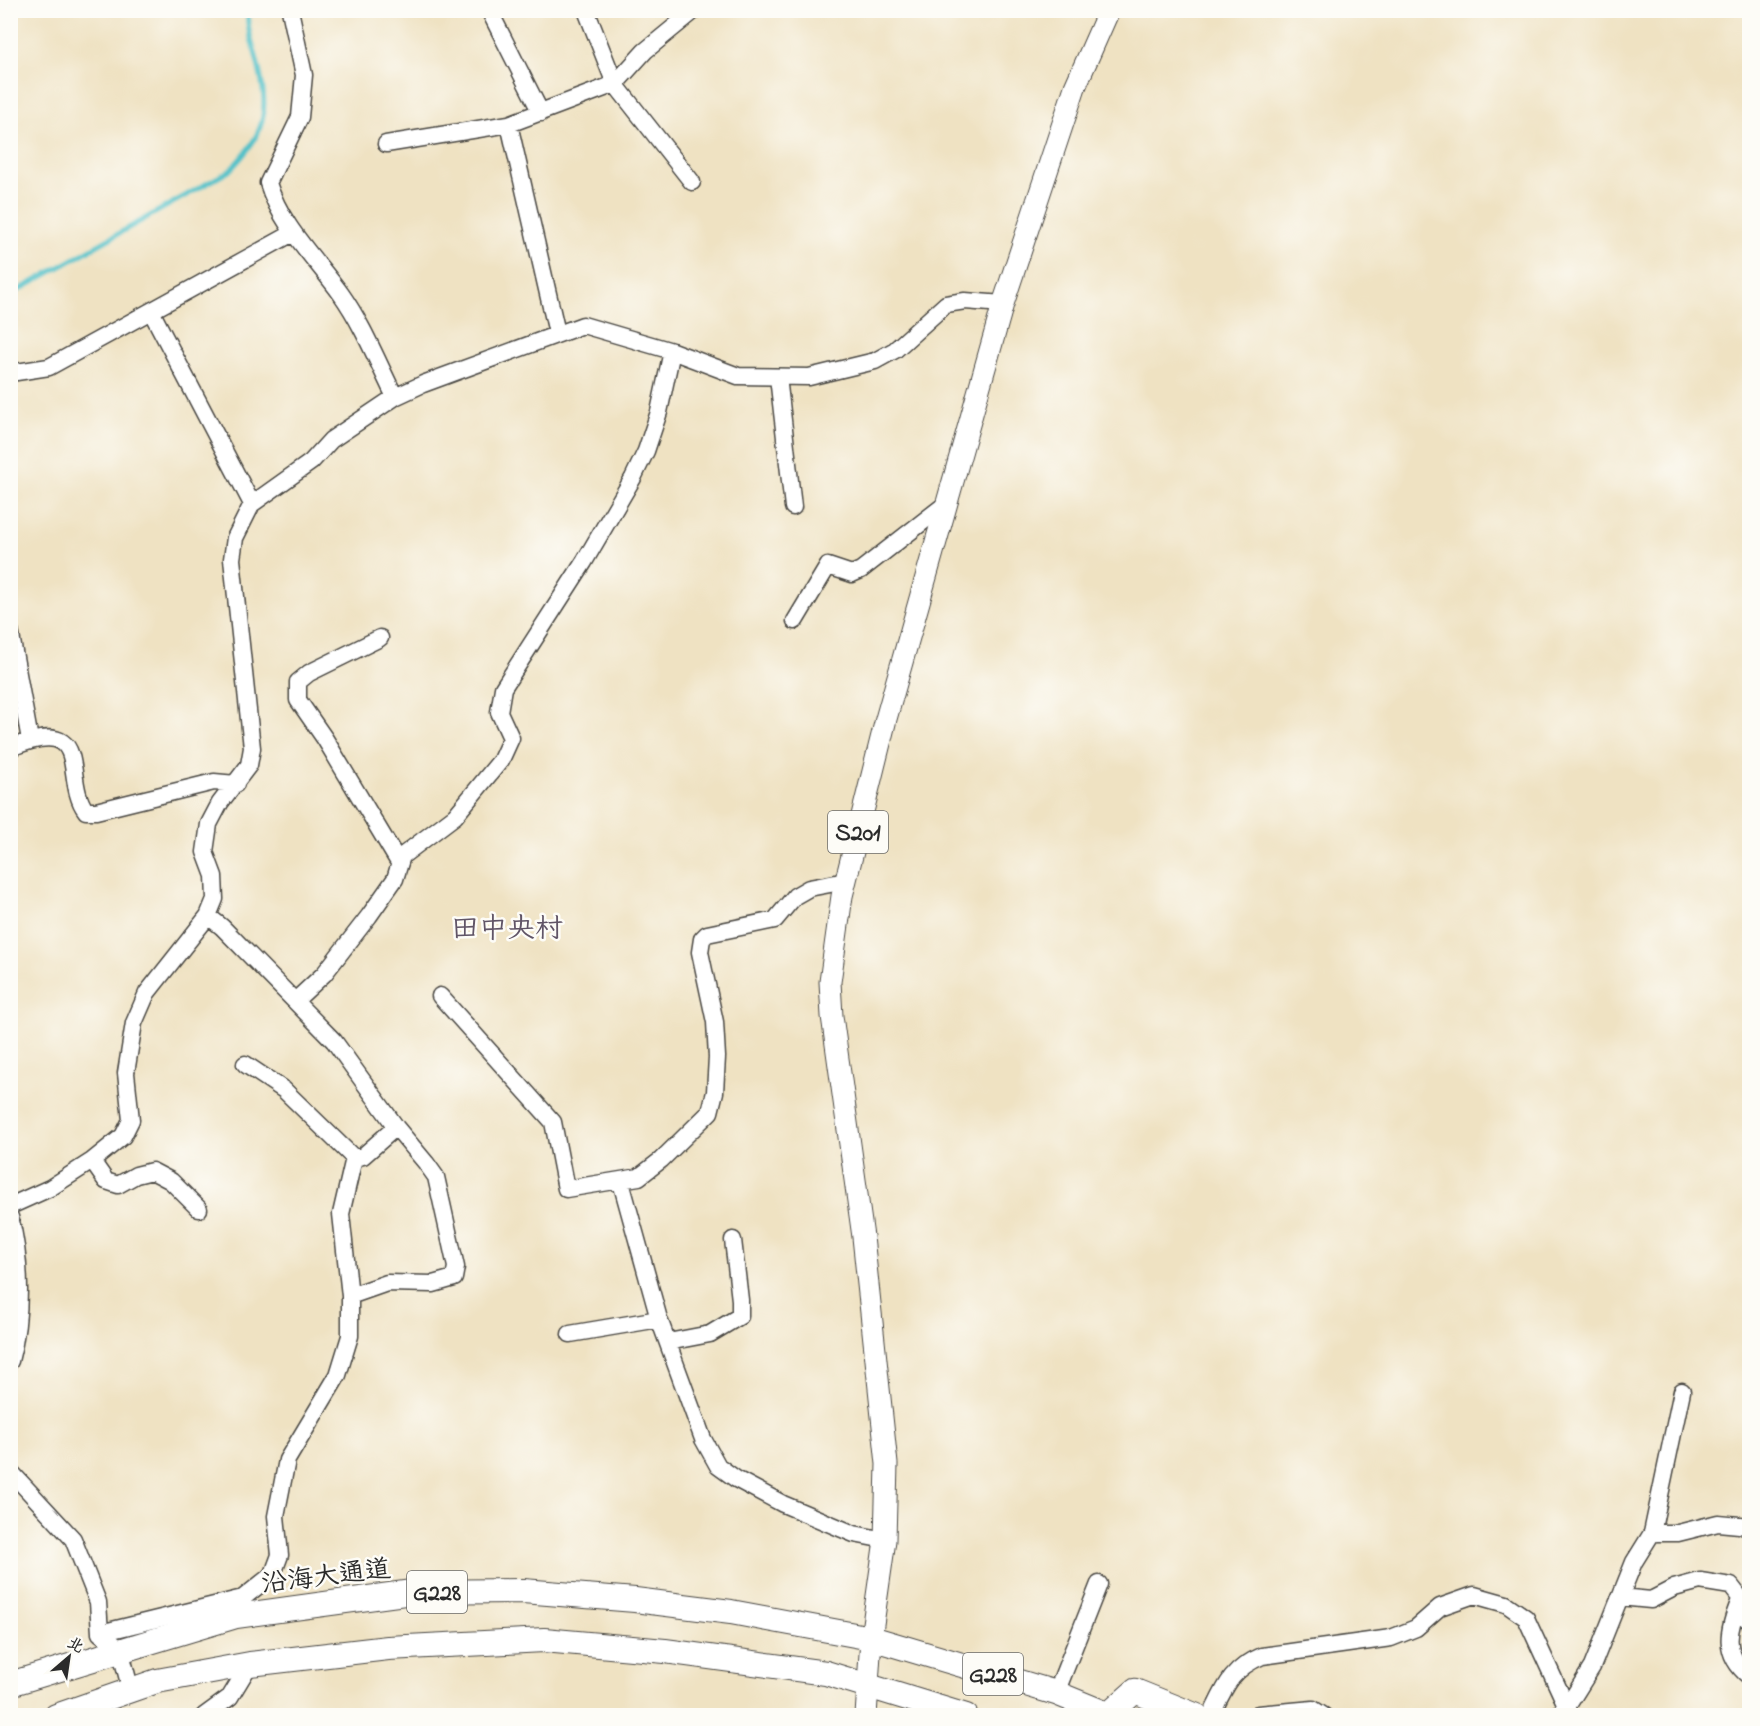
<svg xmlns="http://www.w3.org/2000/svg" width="1760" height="1726" font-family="'Indie Flower','LXGW WenKai TC',sans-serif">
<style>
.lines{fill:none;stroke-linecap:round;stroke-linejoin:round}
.stream{stroke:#53c1c8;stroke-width:5}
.minor-casing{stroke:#484642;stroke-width:19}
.major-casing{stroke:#484642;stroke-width:23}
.highway-casing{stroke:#484642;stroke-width:26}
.minor{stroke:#fff;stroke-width:16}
.major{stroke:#fff;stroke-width:21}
.highway{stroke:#fff;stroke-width:24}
.labels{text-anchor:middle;stroke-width:5;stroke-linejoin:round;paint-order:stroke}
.shield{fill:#fdfcf7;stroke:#6a6a68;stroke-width:1.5}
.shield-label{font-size:24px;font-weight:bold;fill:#2b2b2b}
.street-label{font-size:26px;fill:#2b2b2b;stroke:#fdfcf7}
.quarter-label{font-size:28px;fill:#615567;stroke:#fdfcf7}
</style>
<rect width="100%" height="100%" fill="#fdfcf7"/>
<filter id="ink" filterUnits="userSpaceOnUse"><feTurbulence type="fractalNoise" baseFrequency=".0167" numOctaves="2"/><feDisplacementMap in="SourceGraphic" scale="12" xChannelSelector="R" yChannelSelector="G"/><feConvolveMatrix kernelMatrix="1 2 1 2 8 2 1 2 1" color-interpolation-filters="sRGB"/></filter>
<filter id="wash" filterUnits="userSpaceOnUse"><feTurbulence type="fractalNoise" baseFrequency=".008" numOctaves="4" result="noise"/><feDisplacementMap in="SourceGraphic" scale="24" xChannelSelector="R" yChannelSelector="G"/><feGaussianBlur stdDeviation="1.35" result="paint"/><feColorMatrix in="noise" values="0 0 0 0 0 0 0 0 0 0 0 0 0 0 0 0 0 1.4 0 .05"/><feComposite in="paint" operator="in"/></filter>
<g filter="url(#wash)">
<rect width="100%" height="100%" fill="#efe2c2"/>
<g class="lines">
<!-- stream -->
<path class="stream" d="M10,295L229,171C268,131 270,111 256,56C252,41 246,26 248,10"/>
</g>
</g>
<g filter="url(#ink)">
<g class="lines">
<!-- minor casing -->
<g class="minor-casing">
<path id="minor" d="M290,10L304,75L300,117L268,183C281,226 315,258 341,294C363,325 378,363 395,397
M489,10L541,113
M586,10L615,84L692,182
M509,124L557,333
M386,144L509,124L615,84L645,51L695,10
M152,313L252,504
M10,373L49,367L293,233
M778,377L793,507
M795,621L828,566L852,574L861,570L947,503
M10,630L30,740
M380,638L309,673L298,682V700L325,739L398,861
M10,748C95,714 61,778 86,811H96L214,782L236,784
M208,916L222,927L334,1041L396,1127L426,1163L436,1177L456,1267L454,1278L433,1284L387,1283L350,1296
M440,996L553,1122L566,1189L639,1177L661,1160L710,1112L715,1092L717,1057L715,1022L700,952L702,939L707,934L775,920L795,896L809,888L846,881
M295,1001L324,974L369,916L395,879L402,856L455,816L501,760L511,738L499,712L503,688L584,562L633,478L646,451L659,412L672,351
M354,1158L363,1156L396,1127
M92,1161L106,1181L118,1185L136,1175L152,1171L171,1181L199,1209
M621,1182L659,1319L703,1439L718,1466L736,1479L783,1504L854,1534L885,1540
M10,1206L50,1188L92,1161L123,1136L131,1120L126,1073L134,1023L147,993L208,916L215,899L214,876L205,852L209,824L220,803L249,765L252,748L232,559L235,538L252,504L311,462L331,440L395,397L423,384L583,325L672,351L738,376L809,377L875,361L895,350L946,304L965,301L1003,304
M10,1217C22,1263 22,1316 10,1361
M570,1334L659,1319
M668,1342L710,1334L740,1316V1300L733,1240
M10,1471L73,1539L98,1602L100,1633L120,1649L131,1691
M1652,1533H1678L1718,1523L1750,1526
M1620,1597L1651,1600L1674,1588L1700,1581L1731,1586L1741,1599L1742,1614L1750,1622
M1740,1600C1728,1629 1721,1654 1750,1677
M100,1633L243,1598L273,1574L280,1555L276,1516L287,1460L338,1375L350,1336V1296L341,1214L354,1158L284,1090L245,1064
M1056,1693L1099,1584
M1258,1714L1313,1709L1324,1716
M204,1716L230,1697L250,1664
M1211,1716C1225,1687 1231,1669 1262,1656L1391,1638L1416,1628L1440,1607L1474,1595L1506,1604L1526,1618L1571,1716
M1555,1716L1567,1707L1592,1667L1634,1562L1652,1533L1682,1391"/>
</g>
<!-- major casing -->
<g class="major-casing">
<path id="major" d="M866,1716L871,1638L885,1540L887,1464L863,1237L832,1016L830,982L842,896L886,719L1003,304L1075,87L1109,10"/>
</g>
<!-- highway casing -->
<g class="highway-casing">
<path id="highway" d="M10,1684L236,1616L412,1592L523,1591L635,1600L731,1612L871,1638L1056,1693L1112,1716
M1109,1714L1135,1691L1197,1716
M56,1716L157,1681L250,1664L388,1648L544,1640L665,1651L826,1673L966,1716"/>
</g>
<!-- minor -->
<use href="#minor" class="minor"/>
<!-- major -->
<use href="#major" class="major"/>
<!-- highway -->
<use href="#highway" class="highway"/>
</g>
</g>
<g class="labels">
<!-- shield labels -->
<g class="shield">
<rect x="828" y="811" width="60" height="42" rx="4.5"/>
<rect x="407" y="1571" width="60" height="42" rx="4.5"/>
<rect x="963" y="1653" width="60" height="42" rx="4.5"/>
</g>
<g class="shield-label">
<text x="858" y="840">S201</text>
<text x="437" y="1600">G228</text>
<text x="993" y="1682">G228</text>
</g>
<!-- street labels -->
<g class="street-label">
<text transform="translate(326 1575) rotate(-7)" y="9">沿海大通道</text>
</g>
<!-- quarter labels -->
<g class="quarter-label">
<text x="507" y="937">田中央村</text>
</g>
</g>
<!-- margin -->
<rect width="1760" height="1726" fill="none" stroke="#fdfcf7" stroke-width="36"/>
<!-- north arrow -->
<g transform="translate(69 1657) rotate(29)" stroke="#fdfcf7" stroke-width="4.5" paint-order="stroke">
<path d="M0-4.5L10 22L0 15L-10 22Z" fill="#2b2b2b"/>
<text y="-9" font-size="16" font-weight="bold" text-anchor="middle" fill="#2b2b2b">北</text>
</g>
</svg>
